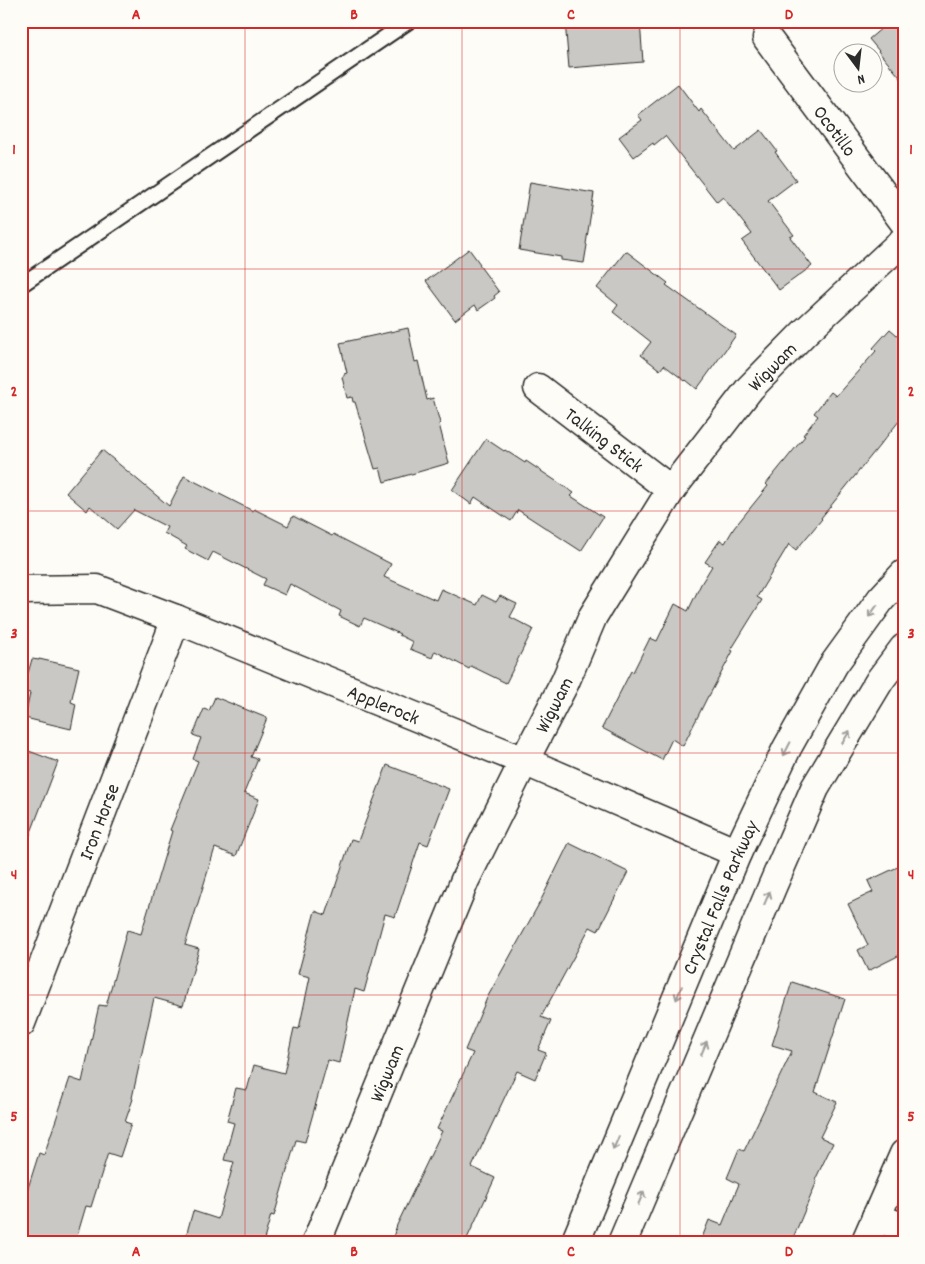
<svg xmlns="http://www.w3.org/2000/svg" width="925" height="1264" font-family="Dekko,sans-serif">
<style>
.building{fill:#c9c8c4;stroke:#2b2b2b}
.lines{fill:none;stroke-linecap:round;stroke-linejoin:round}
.service-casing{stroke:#2b2b2b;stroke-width:18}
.minor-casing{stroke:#2b2b2b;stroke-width:31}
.secondary-casing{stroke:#2b2b2b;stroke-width:31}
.service{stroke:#fdfcf7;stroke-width:14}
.minor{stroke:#fdfcf7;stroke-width:28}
.secondary{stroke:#fdfcf7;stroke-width:28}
.oneway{stroke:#9e9e9b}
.grid{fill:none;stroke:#d62828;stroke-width:1;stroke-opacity:0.55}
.labels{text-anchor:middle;stroke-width:4;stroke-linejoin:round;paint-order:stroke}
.street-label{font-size:20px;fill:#2b2b2b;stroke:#fdfcf7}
.neatline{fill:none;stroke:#d62828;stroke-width:2}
.grid-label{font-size:16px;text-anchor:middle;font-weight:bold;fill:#d62828}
</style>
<rect width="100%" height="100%" fill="#fdfcf7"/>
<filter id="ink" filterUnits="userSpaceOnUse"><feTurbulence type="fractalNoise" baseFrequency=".02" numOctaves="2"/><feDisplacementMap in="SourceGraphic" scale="10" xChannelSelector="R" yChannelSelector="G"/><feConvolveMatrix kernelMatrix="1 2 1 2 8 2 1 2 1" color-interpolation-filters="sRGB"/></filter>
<g filter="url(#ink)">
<!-- building -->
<path class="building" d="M565,21H640L643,62L569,68Z
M890,21H904V82L878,51H879L869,39Z
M678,84L699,112L701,109L734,151L761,130L777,151L775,152L796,180L768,201L794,235L790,237L812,266L779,290L742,241L752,234L723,197L717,202L665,136L654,145L653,143L634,157L619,137L642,120L638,115Z
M530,182L594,193L586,244L587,245L584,263L561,260V257L519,250Z
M469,249L480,264L479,265L499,292L494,296L495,298L478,310L475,305L455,320L426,281Z
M626,251L668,283L666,285L736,335L697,389L686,380L685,381L664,365L660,370L641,355L651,342L613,312L618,305L597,288Z
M408,328L415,362L418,361L427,400L433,398L440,423L439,424L449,463L384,482L380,468L375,469L355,402H353L352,397L347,398L342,377L344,376V374L347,373L340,343Z
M890,329L904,341V415L821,518L822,519L796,550L789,544L757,597L762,600L731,650L733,651L709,696H708L683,746L672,739L662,760L602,728L631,671L633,672L650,638L657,641L675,604L688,611L701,584L712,566L705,562L720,540L725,543L734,528L768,486L766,484L805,436L803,435L818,416L814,413L831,392L836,396L876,351L873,348Z
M486,439L504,451L505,450L525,463L526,461L574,493L571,496L603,517L581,551L518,510L511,521L475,497L471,504L452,490Z
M102,450L169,506L184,476L253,511L254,509L288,526L293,516L332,536L333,534L391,564L384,577L436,600L441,589L477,605L482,595L496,602L500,596L517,604L510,617L533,629L506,683L471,666L469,669L435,651L432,658L410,649L413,642L399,635L400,634L364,618L360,626L339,616L341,611L290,584L285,595L263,585L266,579L213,552L208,561L185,549L187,546L164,533L167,527L134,510L117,529L90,506L87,511L66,493Z
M32,659L39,660V659L79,668L71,702L76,704L71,729L25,718L30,693L21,691V671L28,673Z
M215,697L267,718L251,757L258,759L244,793L259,799L236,856L215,848L185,945L199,949L183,1006L154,998L132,1098L133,1099L125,1122L131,1124L120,1157L108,1153L91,1207L86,1206L75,1243H21V1210L39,1153L44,1155L70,1078L82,1082L99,1005L106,1006L127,930L141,934L172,831L170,830L198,761L193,759L201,738L193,735L204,709L209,711Z
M21,748L58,762L23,853L21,852Z
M387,765L449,789L428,845L420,842L395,917L385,914L364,992L355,989L339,1063L328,1060L305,1142L296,1140L274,1216L271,1215L263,1243H184L193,1211L218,1219L234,1162L224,1160L234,1123L227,1121L236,1088L247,1090L254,1065L284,1073L294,1028L299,1029L310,977L298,974L315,911L326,915L351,839L358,841Z
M569,843L628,872L598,931L590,927L541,1017L551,1021L538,1050L546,1053L535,1079L517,1071L472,1167L495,1178L465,1243H391L397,1225L442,1131L437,1129L473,1053L465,1050L487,998L540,902Z
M904,864V953L868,971L858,950L868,945L848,904L873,892L868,881Z
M792,982L845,999L815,1092L837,1102L820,1137L833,1143L815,1180L817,1181L791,1243H700L709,1220L722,1225L739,1184L727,1178L739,1149L744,1151L792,1051L772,1045Z"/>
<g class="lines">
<!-- service casing -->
<g class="service-casing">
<path id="service" d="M21,285L409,21"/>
</g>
<!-- minor casing -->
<g class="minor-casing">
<g id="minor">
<path id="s1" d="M767,38L904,222"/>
<path id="s2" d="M538,388L671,490"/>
<path id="s3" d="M21,590L97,589L176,619L524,761L737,853"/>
<path id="s4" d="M21,1023L176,619"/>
<path d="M876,1217L904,1228"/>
<path id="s5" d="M316,1243L465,880L524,761L565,682L593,616L671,490L750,388L806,331L904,240"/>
<path d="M865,1243L904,1154"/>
</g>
</g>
<!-- secondary casing -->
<g class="secondary-casing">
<g id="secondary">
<path id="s6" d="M575,1243L737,853L787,748L834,664L881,599L904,574"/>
<path d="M622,1243L772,887L815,788L880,680L904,648"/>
</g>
</g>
<!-- service -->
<use href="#service" class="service"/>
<!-- minor -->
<use href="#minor" class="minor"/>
<!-- secondary -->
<use href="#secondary" class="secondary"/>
</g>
<!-- one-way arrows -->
<defs><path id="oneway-shaft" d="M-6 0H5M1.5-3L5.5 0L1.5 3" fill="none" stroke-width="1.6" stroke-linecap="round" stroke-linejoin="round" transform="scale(1.25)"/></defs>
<g class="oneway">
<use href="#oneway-shaft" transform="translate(873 611) rotate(126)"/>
<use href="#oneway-shaft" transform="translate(846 737) rotate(-59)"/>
<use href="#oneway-shaft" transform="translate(787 749) rotate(117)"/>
<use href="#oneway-shaft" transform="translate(767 898) rotate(-67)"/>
<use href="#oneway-shaft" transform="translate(679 993) rotate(113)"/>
<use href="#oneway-shaft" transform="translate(704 1048) rotate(-67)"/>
<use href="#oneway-shaft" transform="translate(616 1143) rotate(113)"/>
<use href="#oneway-shaft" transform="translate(641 1198) rotate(-67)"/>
</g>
</g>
<!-- grid -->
<path class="grid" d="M245,21V1243M462,21V1243M680,21V1243M21,269H904M21,511H904M21,753H904M21,995H904"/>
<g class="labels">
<!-- street labels -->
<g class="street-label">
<text dy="7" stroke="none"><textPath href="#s1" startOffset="115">Ocotillo</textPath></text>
<text dy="7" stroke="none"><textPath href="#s5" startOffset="994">Wigwam</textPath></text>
<text dy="7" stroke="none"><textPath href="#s2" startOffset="84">Talking Stick</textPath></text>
<text dy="7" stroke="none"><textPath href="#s3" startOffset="385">Applerock</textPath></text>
<text dy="7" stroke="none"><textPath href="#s5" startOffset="589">Wigwam</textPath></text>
<text dy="7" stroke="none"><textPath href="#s4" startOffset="216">Iron Horse</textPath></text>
<text dy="7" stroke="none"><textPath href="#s6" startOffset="375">Crystal Falls Parkway</textPath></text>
<text dy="7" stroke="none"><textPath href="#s5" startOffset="184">Wigwam</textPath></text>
</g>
</g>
<!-- margin -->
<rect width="925" height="1264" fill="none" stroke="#fdfcf7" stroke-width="55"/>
<!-- north arrow -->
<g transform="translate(858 68) rotate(165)"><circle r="24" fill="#fdfcf7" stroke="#a9a8a5"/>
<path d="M0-4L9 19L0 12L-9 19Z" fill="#2b2b2b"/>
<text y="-8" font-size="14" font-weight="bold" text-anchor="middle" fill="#2b2b2b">N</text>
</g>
<rect x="28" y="28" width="870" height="1208" class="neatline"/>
<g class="grid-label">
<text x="136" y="19">A</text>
<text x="354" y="19">B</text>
<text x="571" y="19">C</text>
<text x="789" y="19">D</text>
<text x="14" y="154">1</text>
<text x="911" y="154">1</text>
<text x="14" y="396">2</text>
<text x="911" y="396">2</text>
<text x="14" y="638">3</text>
<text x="911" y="638">3</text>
<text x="14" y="879">4</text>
<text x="911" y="879">4</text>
<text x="14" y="1121">5</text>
<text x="911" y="1121">5</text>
<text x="136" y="1256">A</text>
<text x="354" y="1256">B</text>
<text x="571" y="1256">C</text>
<text x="789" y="1256">D</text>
</g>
</svg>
